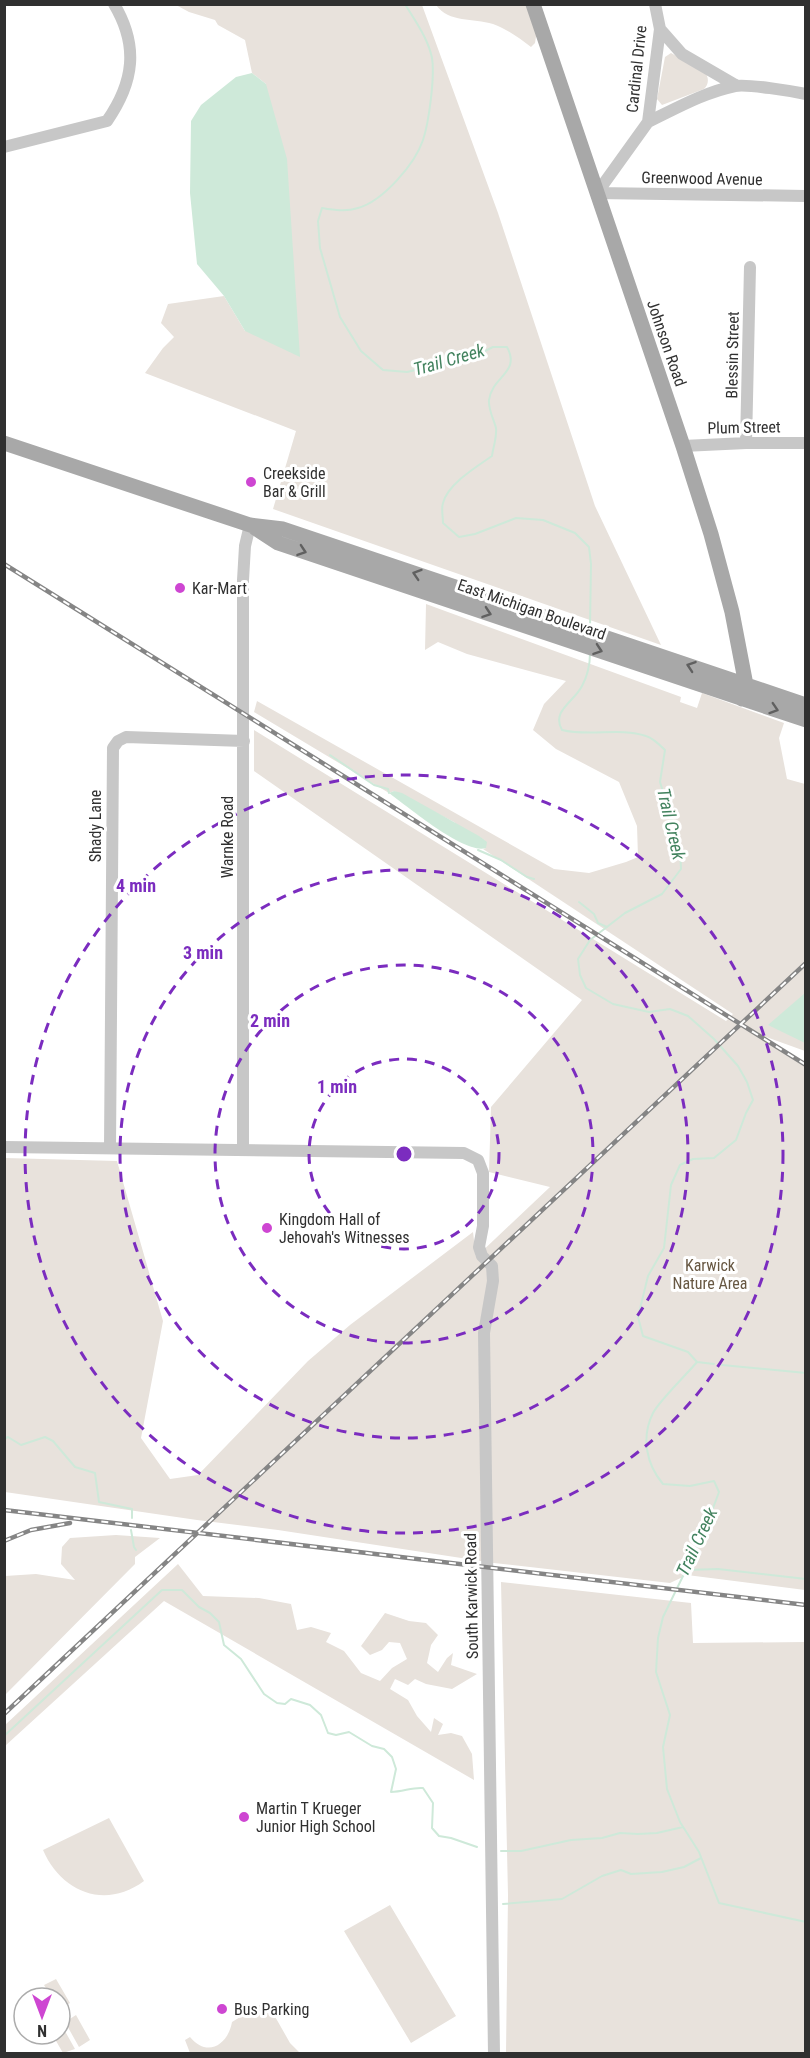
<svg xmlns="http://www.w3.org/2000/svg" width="810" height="2058" font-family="'Roboto Condensed',sans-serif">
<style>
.green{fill:#e8e2dc}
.water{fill:#cee9d9}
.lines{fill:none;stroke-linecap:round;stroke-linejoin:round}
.stream{stroke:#cee9d9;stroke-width:2}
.minor{stroke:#c7c7c7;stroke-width:12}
.major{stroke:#a8a8a8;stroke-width:15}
.rail-casing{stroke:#858585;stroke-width:4.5}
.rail{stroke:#fff;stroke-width:2;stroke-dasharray:7;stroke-linecap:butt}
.oneway{stroke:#606060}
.ring{fill:none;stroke:#7b2cbf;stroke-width:3;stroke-dasharray:10 8}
.poi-dot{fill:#ce46d2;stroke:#fff;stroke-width:2}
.labels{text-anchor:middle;stroke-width:6;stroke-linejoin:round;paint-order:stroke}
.street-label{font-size:16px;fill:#303030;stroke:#fff}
.poi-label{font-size:16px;fill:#303030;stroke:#fff;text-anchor:start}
.park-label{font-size:16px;fill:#675742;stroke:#fff}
.water-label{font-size:18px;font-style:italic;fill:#43835f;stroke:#fff}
.centre{fill:#7b2cbf;stroke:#fff;stroke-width:3}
.ring-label{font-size:18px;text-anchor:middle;font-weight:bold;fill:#7b2cbf;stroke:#fff;stroke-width:6;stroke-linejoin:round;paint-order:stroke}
</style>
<rect width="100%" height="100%" fill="#fff"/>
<!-- green -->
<path class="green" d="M176,5H422L498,213L595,506L661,645L273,509L296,431L145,373L163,348L174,337L161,323L168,304L224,296L245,331L266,84L252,73L245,40L218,25L215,20L189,12Z
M436,5H529L537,30L535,43L531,47C519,38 507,29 493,24C473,18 449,23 436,5Z
M671,53L705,72C709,78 709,84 704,89L662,105L657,99L665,57Z
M426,604L681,697L680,702L697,708L702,693L784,723L779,738L787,779L805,784V1051L755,1033L805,1067V1590L687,1575L670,1583L494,1563L278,1530L197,1520L5,1492V1158L117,1161L163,1321L141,1438L170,1479L198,1475L308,1361L350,1325L473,1232L476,1257L550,1187L489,1172L491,1107L582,1000L254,771V730L726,1021L733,1014L483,849L486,848L454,822L394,791L389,793L254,712L257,701L554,869L589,873L626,862L638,857L637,826L619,782L556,749L533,730L544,704L566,681L467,654L438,642L425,650Z
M116,1535L160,1538L135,1557V1564L5,1695V1576L36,1574L75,1580L61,1564L62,1547L70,1538Z
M178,1564L203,1596L259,1598L291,1604L297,1630L311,1627L331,1633L326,1642L344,1651L361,1673L380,1681L392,1668L407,1659L400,1643L389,1642L382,1650L370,1655L361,1646L385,1613L409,1621L426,1623L438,1635L431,1645L427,1663L438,1672L447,1658L453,1653L451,1665L477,1674L452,1689L426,1684L415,1679L408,1685L395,1679L390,1689L408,1700L417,1716L431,1732L434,1718L443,1724L438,1735L451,1733L462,1736L472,1754L474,1780L164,1601L5,1746V1725Z
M501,1582L691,1603L693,1643L805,1642V2053H506L508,1895Z
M109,1818L144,1881C105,1910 61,1892 43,1850Z
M390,1905L456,2016L411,2043L344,1931Z
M56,1979L70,2003L60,2009V1998H52L44,1985Z
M269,2002L275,2004L280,2010L273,2013L290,2043L300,2053H190L185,2040L190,2037C207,2058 228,2045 232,2022L263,2003Z
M76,2015L90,2040L79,2047L65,2022Z
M61,2024L75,2049L63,2053L52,2034H60Z"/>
<!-- water -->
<path class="water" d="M252,73L266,84L287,159L300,357L245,331L224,296L197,264L190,193L191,121L201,105L236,77Z
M394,791L402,793L479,836L487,842L486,848C465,855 407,806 389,793Z
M805,993V1043L768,1025Z"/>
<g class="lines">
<!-- stream -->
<path class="stream" d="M405,4C415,21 428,38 432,58C435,76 429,122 423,140C415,164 383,201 358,208C346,212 334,210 322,208L318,221L320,248L340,317L361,351L383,370L407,372L475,356L493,347H507C521,373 492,376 489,400C488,409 494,420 496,428C497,437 493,448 492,456C476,467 448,484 443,503C441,509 443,516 443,523L459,537L475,534L516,518L543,520L575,533L589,547L591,564L590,626
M590,653C590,665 588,675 582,686C574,702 551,711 562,730C590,737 619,727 646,736C653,738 660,745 665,750L660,782L680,847L681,869L662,894L625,913L590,940L578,959L580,975L586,988L613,1004L649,1012L670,1009L688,1016L714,1039L738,1066L747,1082L753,1100L746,1113L736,1140L714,1158L693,1159L680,1165L671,1185L664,1248L648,1276L638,1317L643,1336L688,1352L697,1362C687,1374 659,1401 653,1413C641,1437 646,1464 663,1484L690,1486L714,1481L719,1492L703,1535L663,1617L658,1638L656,1672L670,1715L663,1747L667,1789L680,1822L699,1852L719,1903L806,1922
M330,755L374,785L388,789L389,793
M478,850L501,860L527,877L534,879
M579,902L594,914L598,923L607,927
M697,1362L714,1364
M722,1365L806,1373
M4,1439L8,1437L21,1445L45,1437L53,1441L75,1467L95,1473L99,1502L132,1509V1518
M131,1530L134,1547L136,1550
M686,1570L718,1569L806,1579
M4,1736L162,1590H182L199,1607L210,1613L219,1622L224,1645L241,1659L264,1694L277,1703L285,1704L291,1699L310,1705L321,1715L328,1733L336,1735L349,1732L372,1746L384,1749L392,1757L396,1769L391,1792C403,1792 412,1787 423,1788L433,1803L432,1828L439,1836L451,1838L477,1847
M501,1851H521L571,1840L602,1838L620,1833L638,1834L657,1833L683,1827
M503,1904L562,1899L602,1876L621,1870L631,1874L662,1872L684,1867L701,1858"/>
<!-- minor -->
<path class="minor" d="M660,29L682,54L737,86
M648,122C675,109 705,92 735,86C749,84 791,91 806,94
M4,147L107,121C134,82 139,46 114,4
M597,193L806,196
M597,193L648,122L660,29L655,4
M746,443L750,267
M683,446L746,443H806
M4,1147L464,1153L478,1160L483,1173V1226L479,1247L482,1256L492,1266L493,1281L484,1333L494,2054
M110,1148L113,748L118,741L126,737L244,741
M243,1150V580L245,546L250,525"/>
<!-- major -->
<path class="major" d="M533,4L683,446L711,534L732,612L746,685L742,699
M4,443L250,525L283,529L806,705
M255,528L278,543L806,720"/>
<!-- rail casing -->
<g class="rail-casing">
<path id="rail" d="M4,564L806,1065
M4,1510L806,1605
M4,1541L31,1530L70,1523
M4,1714L806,963"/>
</g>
<!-- rail -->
<use href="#rail" class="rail"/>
</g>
<!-- one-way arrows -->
<defs><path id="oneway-chevron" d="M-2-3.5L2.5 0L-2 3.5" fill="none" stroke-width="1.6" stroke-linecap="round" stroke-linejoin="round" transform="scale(1.5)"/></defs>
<g class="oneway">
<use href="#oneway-chevron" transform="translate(302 551) rotate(19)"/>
<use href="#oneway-chevron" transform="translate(417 574) rotate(-162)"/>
<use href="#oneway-chevron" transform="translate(487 613) rotate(19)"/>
<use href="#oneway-chevron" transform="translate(598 650) rotate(19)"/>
<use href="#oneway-chevron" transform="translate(691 666) rotate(-161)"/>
<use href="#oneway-chevron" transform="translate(774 709) rotate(18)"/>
</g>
<!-- distance rings -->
<g class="ring">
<circle cx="404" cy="1154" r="95"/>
<circle cx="404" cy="1154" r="189"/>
<circle cx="404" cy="1154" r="284"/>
<circle cx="404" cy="1154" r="379"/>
</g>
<!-- markers -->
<g class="poi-dot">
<circle cx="251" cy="482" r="6"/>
<circle cx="180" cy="588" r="6"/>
<circle cx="267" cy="1228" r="6"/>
<circle cx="244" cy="1817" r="6"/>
<circle cx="222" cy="2009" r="6"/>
</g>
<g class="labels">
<!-- street labels -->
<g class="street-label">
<text transform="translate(636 69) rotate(-84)" y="6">Cardinal Drive</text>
<text transform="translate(702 178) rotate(1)" y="6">Greenwood Avenue</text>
<text transform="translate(667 343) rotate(71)" y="6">Johnson Road</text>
<text transform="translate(732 355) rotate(-89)" y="6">Blessin Street</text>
<text transform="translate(744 427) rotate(-1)" y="6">Plum Street</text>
<text transform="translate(532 609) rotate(19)" y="6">East Michigan Boulevard</text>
<text transform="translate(95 826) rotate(-90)" y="6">Shady Lane</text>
<text transform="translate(227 837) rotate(-90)" y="6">Warnke Road</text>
<text transform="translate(471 1596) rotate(-91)" y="6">South Karwick Road</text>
</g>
<!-- poi labels -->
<g class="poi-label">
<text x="263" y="479">Creekside<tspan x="263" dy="18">Bar &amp; Grill</tspan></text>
<text x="192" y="594">Kar-Mart</text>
<text x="279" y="1225">Kingdom Hall of<tspan x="279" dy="18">Jehovah's Witnesses</tspan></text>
<text x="256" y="1814">Martin T Krueger<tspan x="256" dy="18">Junior High School</tspan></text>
<text x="234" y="2015">Bus Parking</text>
</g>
<!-- park labels -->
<g class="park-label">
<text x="710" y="1271">Karwick<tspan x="710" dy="18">Nature Area</tspan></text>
</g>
<!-- water labels -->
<g class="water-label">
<text transform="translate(449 360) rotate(-16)" y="6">Trail Creek</text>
<text transform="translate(671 824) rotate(77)" y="6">Trail Creek</text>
<text transform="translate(697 1542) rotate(-65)" y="6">Trail Creek</text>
</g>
</g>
<circle cx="404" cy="1154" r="9" class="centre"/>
<g class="ring-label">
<text x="136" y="892">4 min</text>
<text x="203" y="959">3 min</text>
<text x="270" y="1027">2 min</text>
<text x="337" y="1093">1 min</text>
</g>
<!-- border -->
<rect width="810" height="2058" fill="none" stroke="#303030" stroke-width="12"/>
<!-- north arrow -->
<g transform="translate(42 2016) rotate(180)"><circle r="28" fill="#ffffff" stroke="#acacac" stroke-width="1.5"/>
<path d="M0-4.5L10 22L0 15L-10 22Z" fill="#ce46d2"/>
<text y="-9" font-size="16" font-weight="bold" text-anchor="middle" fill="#303030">N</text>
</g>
</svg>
